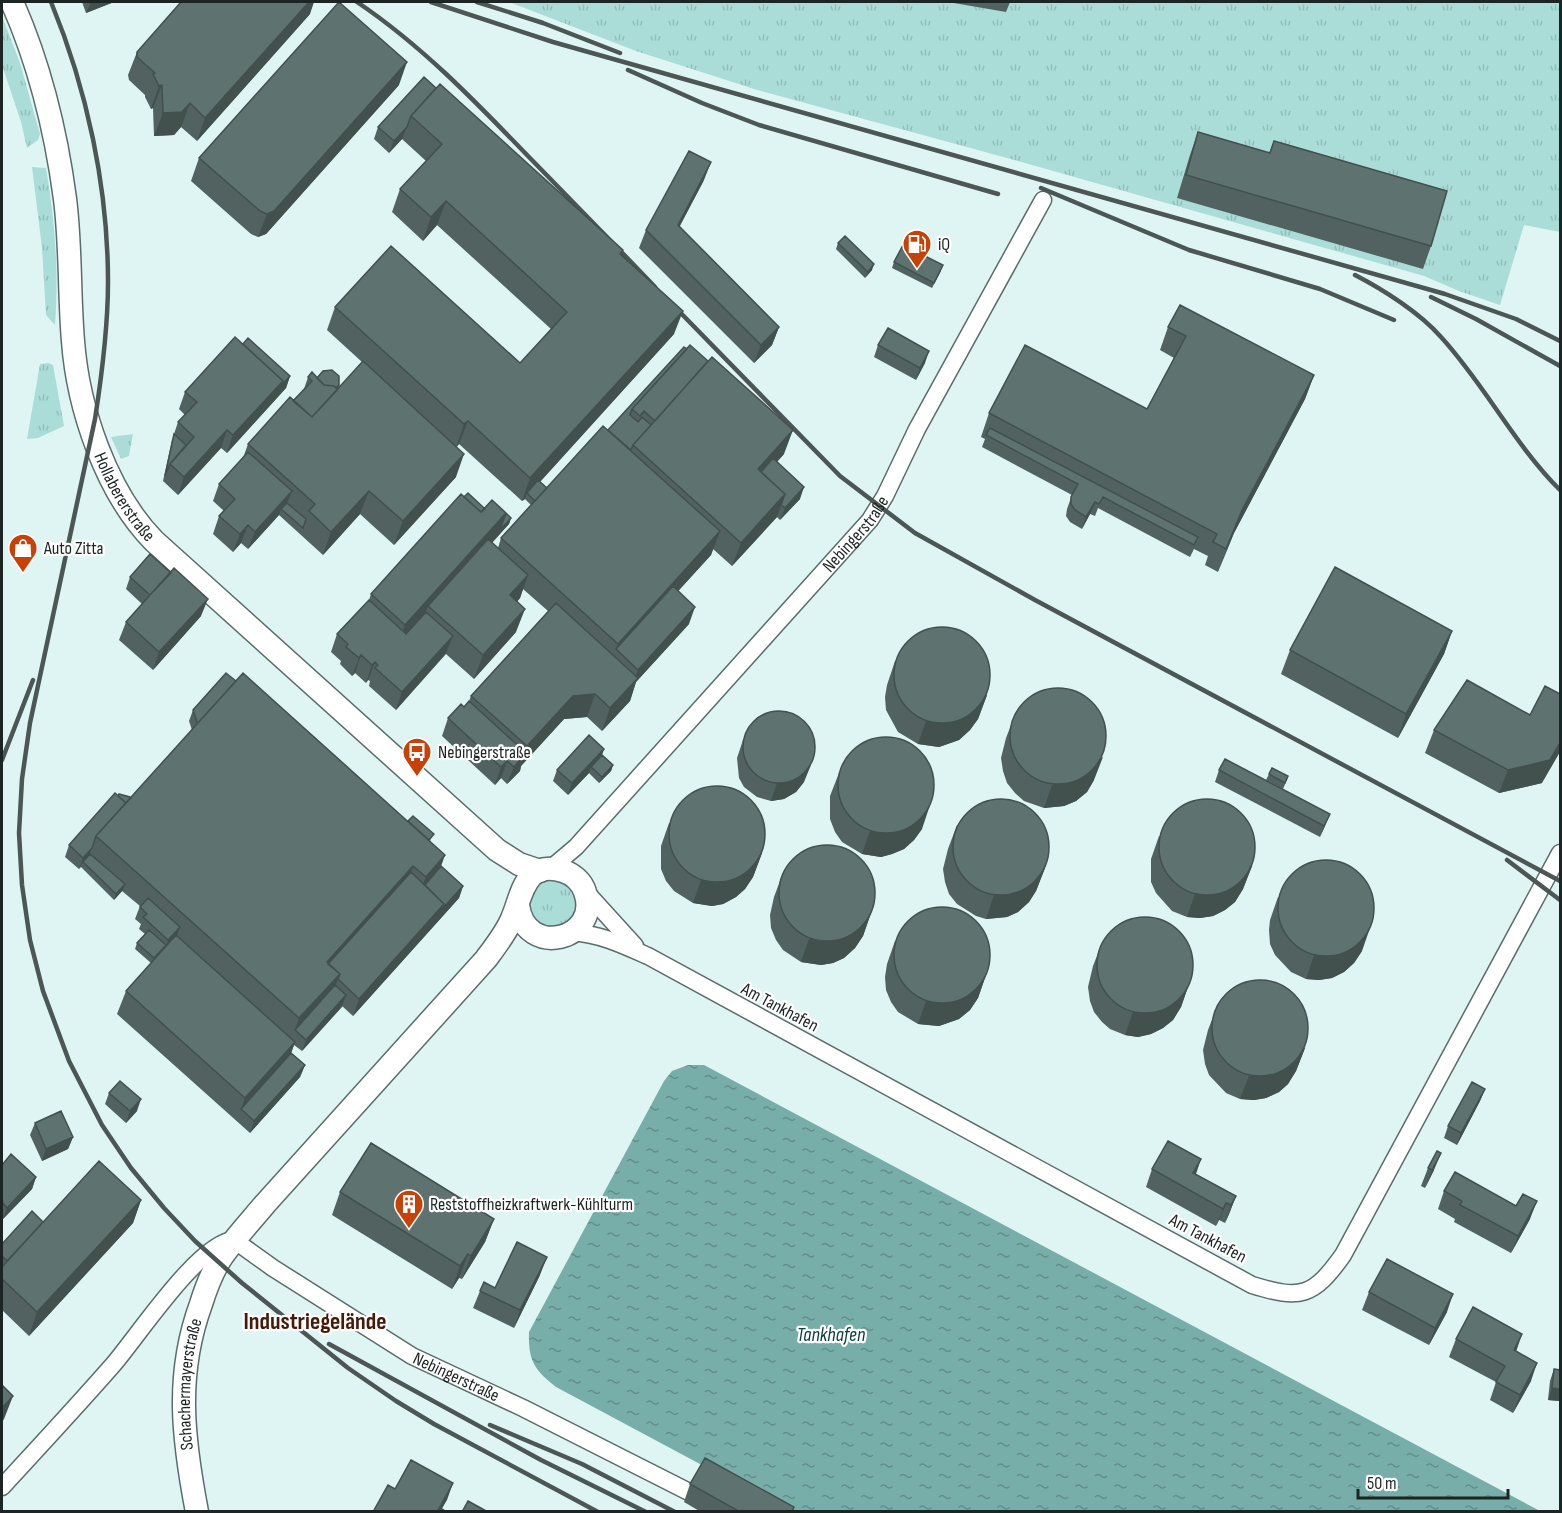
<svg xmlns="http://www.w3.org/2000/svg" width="1562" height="1513" font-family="'Sofia Sans Condensed',sans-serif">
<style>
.grass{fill:url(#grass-tufts)}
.water{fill:url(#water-ripples)}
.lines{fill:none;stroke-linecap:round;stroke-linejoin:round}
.street-casing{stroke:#596d6b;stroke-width:19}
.secondary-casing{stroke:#596d6b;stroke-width:25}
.street{stroke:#fff;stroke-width:16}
.secondary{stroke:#fff;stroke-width:22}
.rail{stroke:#4b5655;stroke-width:4.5}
.wall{fill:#516260}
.shaded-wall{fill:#42504e}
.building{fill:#5e7270;stroke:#42504e;stroke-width:1.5}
.labels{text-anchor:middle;stroke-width:4.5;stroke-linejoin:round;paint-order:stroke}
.poi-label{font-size:18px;fill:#1d2524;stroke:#fff;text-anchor:start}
.street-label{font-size:18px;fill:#1d2524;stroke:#fff}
.water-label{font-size:20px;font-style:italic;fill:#0c403c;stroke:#fff}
.district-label{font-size:24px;font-weight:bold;fill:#491807;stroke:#fff}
</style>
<defs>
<pattern id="grass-tufts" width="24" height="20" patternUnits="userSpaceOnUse" patternTransform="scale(1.5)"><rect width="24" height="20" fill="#aaddd8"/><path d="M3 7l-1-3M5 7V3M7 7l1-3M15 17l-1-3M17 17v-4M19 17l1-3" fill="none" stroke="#92beb9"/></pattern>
<pattern id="water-ripples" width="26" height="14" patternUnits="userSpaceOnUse" patternTransform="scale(1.5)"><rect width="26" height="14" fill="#78aea9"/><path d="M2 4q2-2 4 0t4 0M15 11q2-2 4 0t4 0" fill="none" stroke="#628d89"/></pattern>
</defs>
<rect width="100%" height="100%" fill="#dff5f3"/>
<!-- grass -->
<path class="grass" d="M509,2H1560V232L1524,225L1500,305L1459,291L1424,276L1025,163L754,89L636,51Z
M2,16L20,63L40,134L38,140L27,148L21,122L2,65Z
M32,167L46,168C55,220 59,272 55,325L46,315L42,248Z
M48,363L53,365L64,426L38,438L27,439L40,364Z
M133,434L129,456L121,459L111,437Z
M529 903a24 24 0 1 1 48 0a24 24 0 1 1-48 0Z"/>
<!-- water -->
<path class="water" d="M688,1065H704L1540,1511H788L556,1387C534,1370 528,1360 529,1332L664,1081L672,1071Z"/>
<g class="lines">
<!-- street casing -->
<g class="street-casing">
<g id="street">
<path id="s1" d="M550,869L576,847L870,520L885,496L917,429L1043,200"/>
<path d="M585,891L635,946"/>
<path d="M572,932C600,934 623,945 648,956L1252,1285C1301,1300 1313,1297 1343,1255L1560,853"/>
<path id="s2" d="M2,1487C39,1447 76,1407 112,1366C136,1339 199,1242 234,1240L273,1268L412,1356L523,1408L689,1492"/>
</g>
</g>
<!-- secondary casing -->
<g class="secondary-casing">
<g id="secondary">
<path id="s3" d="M12,2C40,65 56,131 65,199C71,246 69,294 73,341C78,408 106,492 154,541L497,850L519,864L540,871"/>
<path id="s4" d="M197,1512C183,1439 175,1375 201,1304C206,1288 212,1272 221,1258C234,1239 250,1222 265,1204L486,959C495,947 505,934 511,921C522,898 523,859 563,871C573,874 582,882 585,892C602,939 525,960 518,905"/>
</g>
</g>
<!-- street -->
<use href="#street" class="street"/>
<!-- secondary -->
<use href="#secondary" class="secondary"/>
<!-- rail -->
<path class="rail" d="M51,2C87,89 108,187 108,282C108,328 102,374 95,419L30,723L22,779L19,833L22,885L30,940L43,991L69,1061L102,1125L131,1168L164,1208L195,1241L242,1283L348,1368L396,1401L434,1424L598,1512
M357,2C421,45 474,100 527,155C570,199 613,243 655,287
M431,2L553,42L1445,294L1516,319L1560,341
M477,2L543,23L620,53
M628,70L702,103L759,125L998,194
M1041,188L1189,250L1320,289L1394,320
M1355,275C1384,290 1420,313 1441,337C1485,385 1514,444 1560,490
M1431,297L1476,319L1560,366
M670,302L840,476L915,533L1035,600L1560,881
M2,760L33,680
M1507,860L1560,900
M329,1344L541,1460L646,1512
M490,1425L582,1464L675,1512"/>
</g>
<!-- wall -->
<path class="wall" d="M82,2H114L86,13Z
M948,2H1010L1006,12Z
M310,14L197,141L181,127L174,135L154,136L153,108L151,109L145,97V95L129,80L128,75L137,52Z
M424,77L623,250L621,255L674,334L540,482L547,488L608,430L684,347L784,454L777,462L800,499L780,520L777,517L732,566L713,549L711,555L678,591L689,624L636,682L630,701L602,731L587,717L564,719L521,766L520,771L507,784L501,778L495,785L442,736L448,718L464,707L469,701L471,696L548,611L523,589L520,598L517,602L516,632L474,679L446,654L396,710L369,686L370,681L368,680L366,683L355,673L352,676L340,664L341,661L331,652L337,634L369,600L371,594L464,497L485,509L511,518L509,524L492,542L498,548L501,538L531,505L525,499L522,501L459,444L456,447V477L394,545L360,514L323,555L279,515L248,549L241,543L233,552L213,534L219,516L224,511L213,501L219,484L243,458L248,444L293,401L304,389L308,377H317L339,385L338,389L362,362L327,330L335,307L520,363L551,329L437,225L423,241L392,212L400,189L426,161L402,139L389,153L374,139L378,127Z
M399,85L266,234L258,237L251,234L191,181L199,158Z
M1198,132L1269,153L1274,141L1431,246L1423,269L1177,198L1190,155Z
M704,180L679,227L779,327L772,345L754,363L639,248L646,230Z
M838,243L872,270L865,278L836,249Z
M894,262L941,271L932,288L892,268Z
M1168,327L1314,375L1305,399L1234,533L1218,572L1205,565L1208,556L1194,549L1190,557L1098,508L1095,516L1090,514L1082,529L1070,522L1066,516L1067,509L1072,495L982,447L985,439L981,437L989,413L1147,409L1174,358L1160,350Z
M243,344L290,376L286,388L227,453L221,448L178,495L163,481L172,440L178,422L185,415L179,409L185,392Z
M878,345L925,363L916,380L874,357Z
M130,577L201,616L153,670L119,640L126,622L142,604L126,589Z
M1452,631L1444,654L1398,738L1281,674L1290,650Z
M895,661L987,695L978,719L970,730L959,740L939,747L918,744L898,732L886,710L885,697L887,685Z
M236,681L431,840L430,841L441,866L463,886L459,898L353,1016L342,1006L302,1051L294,1045L291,1053L305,1065L300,1077L250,1133L117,1014L126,991L151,963L135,949L137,943L145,934L139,929L141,924L135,919L140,906L122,891L114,900L81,867L79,869L65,857L69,845L118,796L131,798L192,730L189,721L193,710Z
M1015,715L1094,780L1087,792L1076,801L1064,806L1044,808L1024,801L1015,793L1007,783L1003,771L1001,758L1006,738Z
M1434,730L1542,783L1499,793L1425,753Z
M743,740L804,782L796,792L784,799L771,801L757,797L744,787L739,778L737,758Z
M604,749L602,755L613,765L611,771L599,783L589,773L568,795L553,781L557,770Z
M1219,770L1325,826L1320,837L1215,782Z
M839,773L922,829L914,840L904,849L892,854L881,857L862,854L842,842L835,832L830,819V796Z
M1269,774L1286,782L1283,789L1266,780Z
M669,823L762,853L753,877L745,889L736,897L723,904L712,906L693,903L674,891L666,881L661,869V846Z
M957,825L1045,868L1036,891L1029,902L1018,912L1007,917L986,919L976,916L957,904L949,894L945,882L943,869L948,849Z
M1159,836L1252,866L1243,889L1235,902L1225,910L1213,916L1200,918L1187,917L1172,911L1156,893L1151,882V859Z
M783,873L871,913L863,936L855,948L844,958L833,963L821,965L801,962L783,950L776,940L771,928L770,915L774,897Z
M1278,897L1362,951L1354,963L1344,972L1332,978L1319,980L1306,979L1291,972L1275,955L1270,944L1269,930L1270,920Z
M895,941L986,975L978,998L970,1010L959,1019L939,1026L918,1024L898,1012L891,1002L886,990L885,977L887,964Z
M1102,943L1189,984L1181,1007L1173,1020L1163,1028L1151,1034L1138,1037L1125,1035L1110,1029L1102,1022L1094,1012L1090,1001L1088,987L1093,966Z
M1217,1007L1305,1048L1296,1071L1288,1084L1279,1092L1266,1098L1254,1100L1240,1099L1226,1093L1209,1075L1205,1064L1203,1050L1208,1030Z
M1485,1089L1480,1101L1457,1145L1444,1138L1448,1126Z
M109,1093L137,1111L126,1123L105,1104Z
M35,1123L73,1137L68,1149L42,1161L30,1135Z
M2,1165L36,1177L32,1189L3,1219L2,1218Z
M1428,1168L1434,1170L1425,1188L1421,1186Z
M1152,1169L1196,1174L1236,1196L1229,1214L1225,1223L1219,1220L1216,1226L1146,1187Z
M1444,1191L1516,1206L1530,1219L1511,1253L1454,1222L1455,1219L1438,1209Z
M340,1192L494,1219L485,1242L462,1279L459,1278L452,1289L332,1215Z
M141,1200L133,1223L29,1336L2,1310V1244L43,1222Z
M540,1275L514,1328L473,1308L480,1291L495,1288Z
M1369,1292L1447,1312L1429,1345L1362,1310Z
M1456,1339L1516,1352L1531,1381L1513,1413L1490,1400L1496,1382L1449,1357Z
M1554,1369L1560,1370V1401L1548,1400L1550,1381Z
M690,1484L793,1512H701L684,1502Z"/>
<!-- shaded-wall -->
<path class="shaded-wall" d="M91,2H114L86,13Z
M309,2H314L310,14L197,141L205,118Z
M407,62L399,85L266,234L258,237L267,214Z
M162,85L153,108L151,109L159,86Z
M190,103L181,127L174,135L154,136L163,113Z
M407,127L402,139L389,153L394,141Z
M711,162L704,180L671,243L678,225Z
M446,201L437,225L423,241L431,217Z
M874,264L872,270L865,278L868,272Z
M683,311L674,334L528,495L527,493L525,499L522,501L530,478Z
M779,327L772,345L754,363L761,345Z
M929,351L925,363L916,380L920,368Z
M1314,375L1305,399L1234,533L1218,572L1242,510Z
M290,376L286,388L227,453L233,435L283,381Z
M468,421L459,444L456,448L464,424Z
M227,430L221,448L178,495L184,477Z
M793,430L784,454L757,483L758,469Z
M464,454L456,477L394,545L403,521Z
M804,487L800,499L780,520L785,508Z
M292,491L285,508L281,509L279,515L248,549L255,532Z
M369,491L360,514L323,555L331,532Z
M785,494L777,517L732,566L741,543Z
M1095,502L1090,514L1082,529L1086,517Z
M506,513L511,518L509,524L432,610L428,606L423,619L397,648L405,625Z
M248,525L241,543L233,552L240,534Z
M720,531L711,555L621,654L616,649L618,644Z
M528,575L520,598L501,619L510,595Z
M208,599L201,616L153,670L159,652Z
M695,607L689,624L636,682L630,701L602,731L610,708L633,683L638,670Z
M525,609L516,632L474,679L483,655Z
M1452,631L1444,654L1398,738L1406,714Z
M453,636L446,653L396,710L402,692Z
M361,655L355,673L352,676L359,658Z
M375,662L368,680L366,683L372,665Z
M595,694L587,717L564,719L521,766L520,771L507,784L514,767L523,757L527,746L573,696Z
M987,695L978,719L970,730L959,740L939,747L918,744L926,721Z
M1560,743V752L1542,783L1499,793L1508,770Z
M604,749L600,760L591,767L589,773L568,795L572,783Z
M1103,757L1094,780L1087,792L1076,801L1064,806L1044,808L1052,785Z
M507,761L501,778L495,785L501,767Z
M613,765L611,771L599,783L602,777Z
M811,765L804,782L796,792L784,799L771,801L777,783Z
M930,805L922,829L914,840L904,849L892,854L881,857L862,854L870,831Z
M1330,814L1325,826L1320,837L1324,826Z
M92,848L88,859L83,862L79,869L83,858Z
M762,853L753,877L745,889L736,897L723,904L712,906L693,903L701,880Z
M445,855L437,878L421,888L426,877Z
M413,866L405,889L330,972L327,962Z
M1252,866L1243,889L1235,902L1225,910L1213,916L1200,918L1187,917L1195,894Z
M1045,868L1036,891L1029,902L1018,912L1007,917L986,919L994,895Z
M125,884L123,890L114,900L116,894Z
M463,886L459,898L353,1016L359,999L444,904Z
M871,913L863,936L855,948L844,958L833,963L821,965L801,962L809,939Z
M180,927L176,938L166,946L168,940Z
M1370,928L1362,951L1354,963L1344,972L1332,978L1319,980L1306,979L1314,955Z
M340,974L331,997L295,1030L299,1018Z
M986,975L978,998L970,1010L959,1019L939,1026L918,1024L926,1001Z
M1189,984L1181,1007L1173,1020L1163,1028L1151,1034L1138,1037L1125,1035L1133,1012Z
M346,995L342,1007L302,1051L306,1040Z
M295,1042L287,1065L241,1109L245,1098Z
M1305,1048L1296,1071L1288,1084L1279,1092L1266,1098L1254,1100L1240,1099L1249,1076Z
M305,1065L300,1077L250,1133L254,1121Z
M1485,1089L1480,1101L1457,1145L1461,1133Z
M141,1099L137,1111L126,1123L130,1111Z
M73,1137L68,1149L42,1161L46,1149Z
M1441,1153L1434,1170L1425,1188L1432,1170Z
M1201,1159L1195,1177L1187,1191L1193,1173Z
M36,1177L32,1189L3,1219L7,1208Z
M1236,1196L1229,1214L1225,1223L1231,1205Z
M141,1200L133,1223L29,1336L37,1312Z
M1537,1201L1530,1219L1511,1253L1518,1236Z
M1226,1203L1219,1220L1216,1226L1223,1209Z
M494,1219L485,1242L462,1279L471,1256Z
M468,1254L459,1278L452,1289L460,1266Z
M547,1257L540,1275L514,1328L520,1310Z
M1453,1294L1447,1312L1429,1345L1435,1328Z
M1522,1334L1516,1352L1514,1350Z
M1537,1363L1531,1381L1513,1413L1520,1395Z
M1552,1388L1560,1389V1401L1548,1400Z
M13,1396L4,1419L2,1422V1408Z
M453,1483L447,1500L440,1512H437Z"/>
<!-- building -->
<path class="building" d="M181,2H309L205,118L190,103L182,112L163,113L162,85L159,86L153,74L155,73L137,57V52Z
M339,2L407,62L274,211L267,214L260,211L199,158Z
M424,77L436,88L411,116L407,127L394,141L378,127Z
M440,84L623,250L620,254L683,311L530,478L468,421L464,424L335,307L391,246L520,363L567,312L446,201L431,217L400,189L442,144L411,116Z
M1198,132L1270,153L1274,141L1447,191L1431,246L1186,175Z
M689,151L711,162L678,225L779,327L761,345L646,230Z
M845,236L874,264L868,272L838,243Z
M903,245L943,265L934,283L894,262Z
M1180,305L1314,375L1242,510L1226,549L1213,542L1217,534L989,413L1025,345L1147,409L1186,336L1168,327Z
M888,328L929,351L920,368L878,345Z
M235,337L283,381L233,435L227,430L184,477L170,464L194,437L178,422L197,402L185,392Z
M248,338L290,376L281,386L283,381L243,344Z
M690,345L708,361L655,421L644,411L640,416L632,409Z
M684,347L687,349L632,409L630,415L638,422L642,417L651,425L633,445L631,450L608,430Z
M712,357L793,430L758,469L785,494L741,543L633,445Z
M363,361L464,454L403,521L369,491L331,532L309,511L315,504L248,444L290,397L312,417Z
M332,370L339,376V385L336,388L334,386L324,385L317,378L323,371Z
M312,372L324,385L334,386L338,389L312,417L293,401L312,381L308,377Z
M603,426L720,531L618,644L501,538Z
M990,428L1198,537L1194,545L1103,497L1099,504L1095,502L1086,517L1075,510L1071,504V497L1078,484L986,435Z
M174,434L186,445L170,464L165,476Z
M248,452L292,491L255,532L248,525L240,534L219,516L235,499L219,484Z
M773,458L804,487L785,508L781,505L785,494L761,472Z
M538,480L547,488L535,501L527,493Z
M468,493L485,509L481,512L464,497Z
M461,494L481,512L492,500L506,513L405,625L371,594Z
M287,503L306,519L303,528L281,509Z
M506,513L511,518L500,530Z
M488,539L528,575L510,595L525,609L483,655L428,606Z
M150,554L171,573L150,595L130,577Z
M1335,567L1452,631L1406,714L1290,650Z
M174,568L208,599L159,652L126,622Z
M673,586L695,607L638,670L616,649Z
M369,600L406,634L426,612L453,636L402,692L375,668L378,665L375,662L372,665L361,655L359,658L346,647L348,644L337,634Z
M556,603L638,678L610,708L595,694L573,696L527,746L471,696Z
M894 675a48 48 0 1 1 96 0a48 48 0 1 1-96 0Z
M226,673L236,681L198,723L197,722L193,710Z
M243,673L445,855L426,877L413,866L327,962L340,974L299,1018L96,836Z
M1467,680L1530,715L1545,686L1560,694V743L1550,760L1508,770L1434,730Z
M1010 736a48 48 0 1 1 96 0a48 48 0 1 1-96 0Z
M469,701L526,753L514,767L507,761L501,767L448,718L461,704L464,707Z
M743 747a36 36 0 1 1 72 0a36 36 0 1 1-72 0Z
M589,735L604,749L572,783L557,770Z
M838 785a48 48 0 1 1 96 0a48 48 0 1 1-96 0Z
M602,755L613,765L602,777L591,767Z
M1225,759L1330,814L1324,826L1219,770Z
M1272,768L1288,776L1285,783L1269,774Z
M669 834a48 48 0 1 1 96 0a48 48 0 1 1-96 0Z
M115,793L126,803L96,836L92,848L83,858L69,845Z
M119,794L130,797L131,798L126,803L118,796Z
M953 847a48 48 0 1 1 96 0a48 48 0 1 1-96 0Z
M1159 847a48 48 0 1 1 96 0a48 48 0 1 1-96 0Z
M413,816L434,834L429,840L408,821Z
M779 893a48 48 0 1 1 96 0a48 48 0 1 1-96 0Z
M90,854L125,884L116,894L83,862Z
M1278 908a48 48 0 1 1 96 0a48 48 0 1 1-96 0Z
M441,866L463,886L442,909L444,904L425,885Z
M411,872L444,904L359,999L338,979L340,974L328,964Z
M148,898L180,927L168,940L143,917L147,914L140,907Z
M894 955a48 48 0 1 1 96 0a48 48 0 1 1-96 0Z
M1097 965a48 48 0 1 1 96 0a48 48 0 1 1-96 0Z
M149,930L166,945L154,958L137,943Z
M176,935L295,1042L245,1098L126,991Z
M1212 1028a48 48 0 1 1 96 0a48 48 0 1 1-96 0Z
M335,985L346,995L306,1040L295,1030Z
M291,1053L305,1065L254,1121L241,1109Z
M120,1081L141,1099L130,1111L109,1093Z
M1472,1082L1485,1089L1461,1133L1448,1126Z
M61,1111L73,1137L46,1149L35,1123Z
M1168,1141L1201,1159L1193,1173L1236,1196L1231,1205L1226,1203L1223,1209L1152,1169Z
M371,1143L494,1219L471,1256L468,1254L460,1266L340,1192Z
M1437,1151L1441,1153L1432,1170L1428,1168Z
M11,1154L36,1177L7,1208L2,1202V1165Z
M99,1161L141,1200L37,1312L2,1279V1267Z
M1455,1172L1516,1206L1523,1194L1537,1201L1518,1236L1460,1205L1462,1201L1444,1191Z
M32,1211L43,1222L7,1261L2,1256V1244Z
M517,1242L547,1257L520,1310L480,1291L484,1282L495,1288Z
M1387,1259L1453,1294L1435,1328L1369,1292Z
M1473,1307L1522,1334L1514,1350L1537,1363L1520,1395L1496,1382L1505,1366L1456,1339Z
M1554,1369L1560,1370V1389L1552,1388Z
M2,1385L13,1396L2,1408Z
M705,1458L794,1507L792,1512H740L690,1484Z
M411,1460L453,1483L437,1512H373L388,1485L395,1489Z
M468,1501L488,1512H462Z
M440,1508L447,1512H438Z"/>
<!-- icons -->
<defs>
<g id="fuel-pin" transform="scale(1.5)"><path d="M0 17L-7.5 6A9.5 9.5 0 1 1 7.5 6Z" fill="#c84107" stroke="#fff"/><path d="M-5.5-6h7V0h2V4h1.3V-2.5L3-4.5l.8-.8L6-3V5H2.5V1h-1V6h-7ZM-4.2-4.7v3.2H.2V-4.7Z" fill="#fff"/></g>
<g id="shop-pin" transform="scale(1.5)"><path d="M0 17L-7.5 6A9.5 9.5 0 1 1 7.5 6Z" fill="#c84107" stroke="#fff"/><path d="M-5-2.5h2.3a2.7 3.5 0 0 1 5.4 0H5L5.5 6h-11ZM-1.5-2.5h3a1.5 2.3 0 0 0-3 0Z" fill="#fff"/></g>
<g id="bus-pin" transform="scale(1.5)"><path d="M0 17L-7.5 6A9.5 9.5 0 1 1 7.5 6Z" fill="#c84107" stroke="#fff"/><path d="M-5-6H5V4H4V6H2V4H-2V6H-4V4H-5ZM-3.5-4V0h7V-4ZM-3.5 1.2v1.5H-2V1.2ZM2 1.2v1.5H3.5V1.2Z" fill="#fff"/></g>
<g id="building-pin" transform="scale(1.5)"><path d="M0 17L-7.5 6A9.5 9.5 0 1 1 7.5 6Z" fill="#c84107" stroke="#fff"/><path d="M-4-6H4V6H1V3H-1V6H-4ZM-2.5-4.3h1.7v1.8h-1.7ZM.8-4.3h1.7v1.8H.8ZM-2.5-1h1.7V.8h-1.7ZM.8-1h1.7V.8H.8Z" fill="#fff"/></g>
</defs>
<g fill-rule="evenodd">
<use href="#fuel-pin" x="917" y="244"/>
<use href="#shop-pin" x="23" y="548"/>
<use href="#bus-pin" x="417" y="752"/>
<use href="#building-pin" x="409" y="1204"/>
</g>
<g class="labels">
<!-- poi labels -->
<g class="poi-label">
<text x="938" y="250">iQ</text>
<text x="44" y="554">Auto Zitta</text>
<text x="438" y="758">Nebingerstraße</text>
<text x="430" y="1210">Reststoffheizkraftwerk-Kühlturm</text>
</g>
<!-- street labels -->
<g class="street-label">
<text dy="6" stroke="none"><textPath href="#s3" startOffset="513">Hollabererstraße</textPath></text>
<text dy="6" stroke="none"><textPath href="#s1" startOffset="454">Nebingerstraße</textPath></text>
<text transform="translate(780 1007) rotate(28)" y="6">Am Tankhafen</text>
<text transform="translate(1208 1238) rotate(28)" y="6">Am Tankhafen</text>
<text dy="6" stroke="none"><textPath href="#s2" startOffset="603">Nebingerstraße</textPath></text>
<text dy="6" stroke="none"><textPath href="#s4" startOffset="129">Schachermayerstraße</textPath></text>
</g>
<!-- water labels -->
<g class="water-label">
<text x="831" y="1341">Tankhafen</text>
</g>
<!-- district labels -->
<g class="district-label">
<text x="315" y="1329">Industriegelände</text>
</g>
</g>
<!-- border -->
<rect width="1562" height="1513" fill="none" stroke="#1d2524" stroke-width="6"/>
<!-- scale -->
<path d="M1358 1489v9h150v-9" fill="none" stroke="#1d2524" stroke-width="3"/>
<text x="1367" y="1489" font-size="18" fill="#1d2524" stroke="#ffffff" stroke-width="4.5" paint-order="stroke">50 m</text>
</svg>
